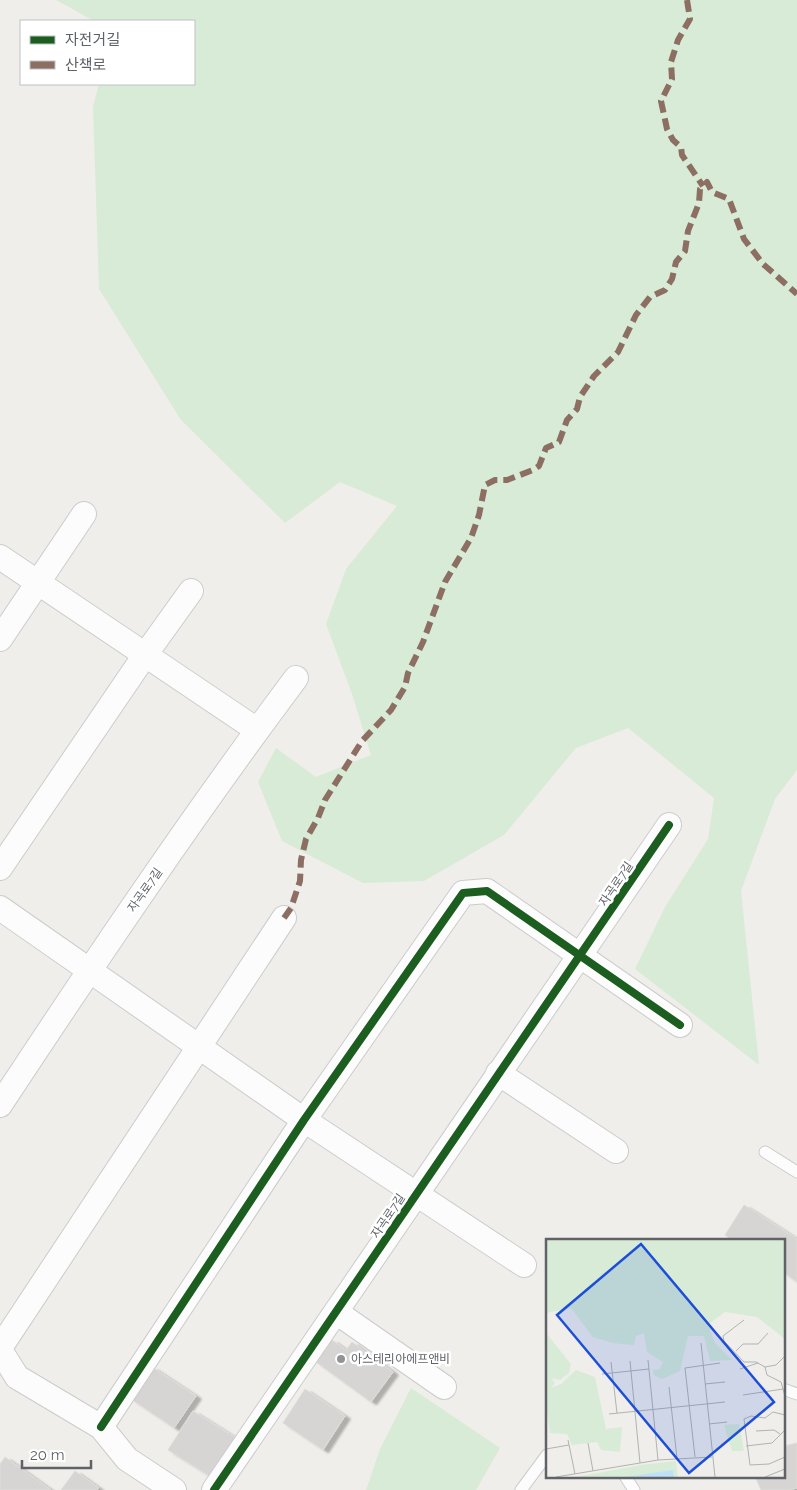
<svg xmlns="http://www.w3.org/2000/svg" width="797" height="1490" font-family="Raleway,'Noto Sans KR',sans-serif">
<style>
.green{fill:#d8ebd6}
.building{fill:#d6d5d3;stroke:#deddd9;filter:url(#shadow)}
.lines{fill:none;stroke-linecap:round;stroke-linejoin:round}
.lane-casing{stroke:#cbcccc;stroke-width:13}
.street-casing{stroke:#cbcccc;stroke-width:26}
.lane{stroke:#fdfcfc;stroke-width:11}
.street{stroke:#fdfcfc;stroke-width:24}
.quiet{stroke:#8d6e63;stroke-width:6;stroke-dasharray:12 6;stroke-linecap:butt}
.cycleway-casing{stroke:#fff;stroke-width:11}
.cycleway{stroke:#1b5e20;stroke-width:8}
.poi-dot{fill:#919496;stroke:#fff;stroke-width:2}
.labels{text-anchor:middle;stroke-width:5;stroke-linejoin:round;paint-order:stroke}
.street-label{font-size:12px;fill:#5f6368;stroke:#fff}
.poi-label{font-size:12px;fill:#5f6368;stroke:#fff;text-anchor:start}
.inset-road{fill:none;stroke:#b1b2b2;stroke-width:1}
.view{fill:#1d4ed8;fill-opacity:0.15;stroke:#1d4ed8;stroke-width:2.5}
.inset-edge{fill:none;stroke:#5f6368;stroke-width:2.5}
</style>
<defs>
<filter id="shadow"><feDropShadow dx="5.5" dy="3" stdDeviation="1" flood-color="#0004"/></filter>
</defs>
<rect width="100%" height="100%" fill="#efeeea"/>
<!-- green -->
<path class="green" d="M56,0H797V770L775,799L741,891L759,1065L635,969L665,907L708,839L714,798L628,728L576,748L504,835L424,881L363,883L282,841L258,782L276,748L316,777L371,755L352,694L326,624L346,569L397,506L340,482L285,523L181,420L99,289L93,107L99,84H194V21H94Z
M411,1388L500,1448L476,1490H366L380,1449Z"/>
<!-- building -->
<path class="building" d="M744,1205L797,1239V1282L783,1272V1240H732L725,1235Z
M332,1340L346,1350L352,1342L393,1372L371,1402L316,1362Z
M152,1367L196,1396L174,1428L131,1399Z
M305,1389L345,1416L323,1450L283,1423Z
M193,1411L236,1438L211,1477L168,1450Z
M797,1443V1488L788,1490H761L755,1476H783V1446Z
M5,1457L51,1490H0V1464Z
M75,1471L99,1488L97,1490H61Z"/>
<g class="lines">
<!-- lane casing -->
<g class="lane-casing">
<path id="lane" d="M765,1152L797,1172
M783,1389L797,1394
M625,1476L634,1490
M521,1490L547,1455"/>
</g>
<!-- street casing -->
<g class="street-casing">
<path id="street" d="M0,557L257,730
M0,639L84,514
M0,868L145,655L191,591
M0,908L304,1120L524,1265
M498,1073L616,1151
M0,1105C95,961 192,817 296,678
M336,1312L444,1387
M0,1348L284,918
M0,1350L17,1377L101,1427L127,1459L174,1490
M101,1427L304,1120L463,893L487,891L680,1025
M214,1490L669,825"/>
</g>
<!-- lane -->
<use href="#lane" class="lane"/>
<!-- street -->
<use href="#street" class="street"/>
<!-- quiet -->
<path class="quiet" d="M687,0L690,19L678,40L671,62L672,79L661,101L667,129L673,140L681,147L682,155L703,186
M284,918L291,908L300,881L301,860L306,839L318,818L325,800L362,741L391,710L405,687L408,673L423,642L445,582L471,538L479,515L485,485L495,480H507L533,470L539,466L546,448L559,442L567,420L577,409L580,397L594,376L618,352L636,315L650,297L665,290L672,279L676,262L685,251L688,231L699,203L700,189L707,182L712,192L729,199L744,239L763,264L797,294"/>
<!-- cycleway casing -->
<g class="cycleway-casing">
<path id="cycleway" d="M101,1427L304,1120L463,893L487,891L680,1025
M214,1490L669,825"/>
</g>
<!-- cycleway -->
<use href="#cycleway" class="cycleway"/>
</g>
<!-- markers -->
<circle class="poi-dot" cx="341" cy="1359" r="5"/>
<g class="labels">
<!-- street labels -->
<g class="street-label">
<text transform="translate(616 884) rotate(-56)" y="4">자곡로7길</text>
<text transform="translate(145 890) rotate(-55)" y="4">자곡로7길</text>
<text transform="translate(388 1216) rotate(-56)" y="4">자곡로7길</text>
</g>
<!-- poi labels -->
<g class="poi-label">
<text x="351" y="1363">아스테리아에프앤비</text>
</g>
</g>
<!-- overview -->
<g transform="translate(546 1239)">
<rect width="239" height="239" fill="#efeeea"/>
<path d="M0,0H239V100L211,78L179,73L164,84V92L169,104L186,121L164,122L158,97H142L134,132L116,140L108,136L107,131L114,130L117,123L101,113L98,94L90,97L88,106L67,104L47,98L25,69L0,74ZM0,94L25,125L23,134L14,141L5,139L9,144L5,149L15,145L30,131L49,138L60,190L76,188L74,213L55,211L51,203L26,206L21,195L4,194L0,164ZM193,185L198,212H186L178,186ZM130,222L132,238H30L95,226Z" fill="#d8ebd6"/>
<path d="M127,231L128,238H80Z" fill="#bfe0f9"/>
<path class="inset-road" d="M198,81L177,97L178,102L198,123H210L219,128L221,136L235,143L239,157M155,104L169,238M190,112L197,105H212L222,94M102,121L112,221M84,122L94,224M65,123L71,174M219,128L230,126L239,117M194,130L212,124M56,135L103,130M159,145L179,143M123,148L131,219M197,156L237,150M63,175L179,163M239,176L227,173L219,179L205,177L198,180L204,226L223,225L239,218M163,185L181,183M210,192L228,191L234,195M22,201L29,235M42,204L47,232M200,207L226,204L239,191M0,210L23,206M149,218L139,129L174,124M10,238L112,221L166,218M219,238L239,230"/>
<path class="view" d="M95,5L228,163L143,234L11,76Z"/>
<rect width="239" height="239" class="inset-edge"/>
</g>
<!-- legend -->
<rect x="20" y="20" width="175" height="65" fill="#ffffff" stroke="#bfc1c3"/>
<rect x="30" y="36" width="25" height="8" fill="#1b5e20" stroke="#bfc1c3"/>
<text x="65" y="45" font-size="15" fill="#5f6368">자전거길</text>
<rect x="30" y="61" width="25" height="8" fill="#8d6e63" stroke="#bfc1c3"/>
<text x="65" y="70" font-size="15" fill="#5f6368">산책로</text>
<!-- scale -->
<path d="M22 1460v8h69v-8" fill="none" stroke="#5f6368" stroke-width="2.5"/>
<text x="30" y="1460" font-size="15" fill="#5f6368" stroke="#ffffff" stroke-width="4" paint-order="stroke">20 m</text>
</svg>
